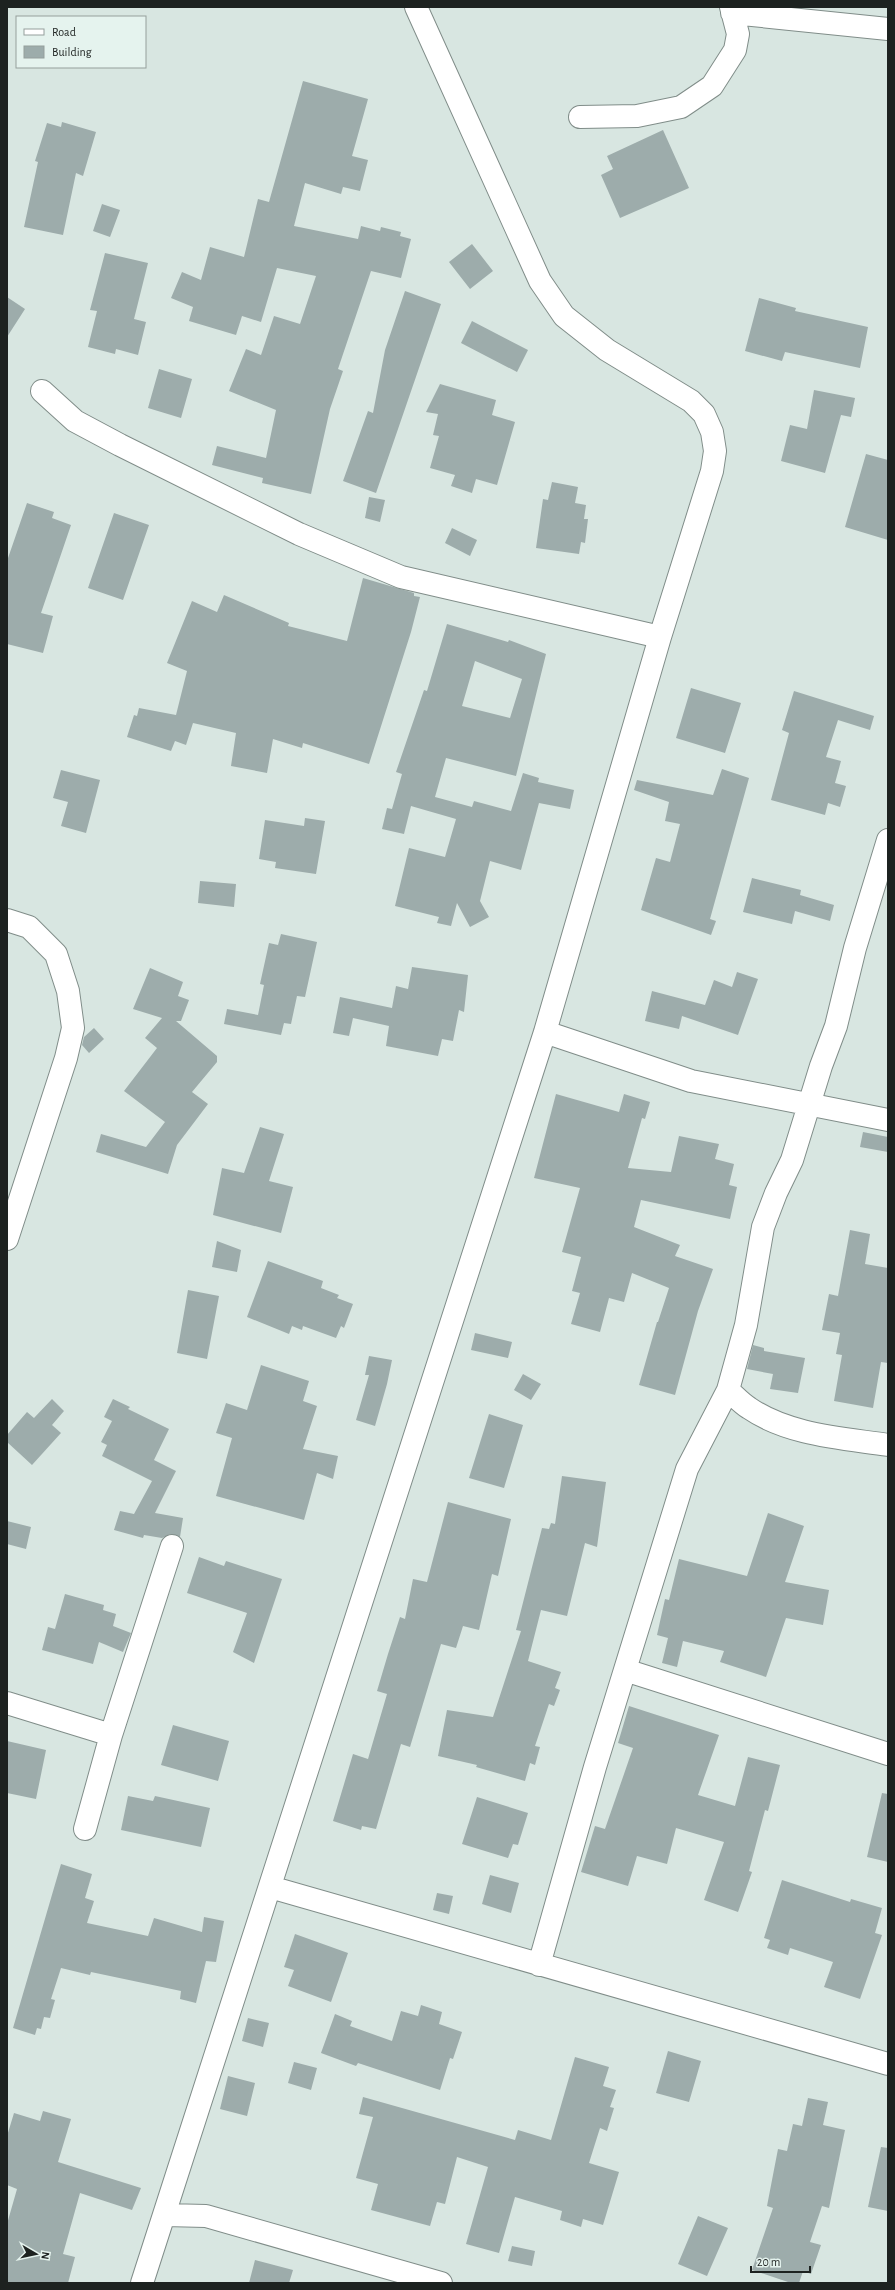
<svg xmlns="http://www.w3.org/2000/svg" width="895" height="2290" font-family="'Alegreya Sans',sans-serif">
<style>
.building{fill:#9dacab;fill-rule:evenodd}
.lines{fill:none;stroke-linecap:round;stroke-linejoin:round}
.minor-casing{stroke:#808d89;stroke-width:24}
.minor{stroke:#fff;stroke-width:22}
</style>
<rect width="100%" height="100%" fill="#d8e6e1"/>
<!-- building -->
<path class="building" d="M303,81L368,99L352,156L368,160L360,191L343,187L341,194L305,183L294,226L358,239L361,226L380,231L381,227L401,232L400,236L411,239L401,278L371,271L338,369L343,371L330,409L311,494L262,483L263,478L212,465L217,446L266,458L276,410L229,391L246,349L261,355L274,316L300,324L316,276L277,268L261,322L242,316L236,335L189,321L193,307L171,298L182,272L201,280L210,247L244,257L258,199L269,202Z
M62,122L96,132L83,176L76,173L63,235L24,227L38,162L35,161L47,123L61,127Z
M663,130L689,188L620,218L601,175L613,169L607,156Z
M102,204L120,210L110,237L93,231Z
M472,244L493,271L470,289L449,262Z
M105,253L148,263L134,319L146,322L138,355L116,349L115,354L88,347L97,311L90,310Z
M405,291L441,304L376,493L343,481L368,411L373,413L385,350Z
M7,297L25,309L7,337Z
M759,298L796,308L795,311L868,327L860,368L785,352L782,361L745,351Z
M472,321L528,350L517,372L461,343Z
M159,369L192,379L181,418L148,408Z
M440,384L496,400L492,415L515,422L497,485L476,479L472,493L451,486L455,475L430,468L439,436L433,435L438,414L426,412Z
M814,390L855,398L851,417L841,415L825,473L781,461L790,425L807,429Z
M866,454L888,460V540L845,527Z
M552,482L578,487L575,503L586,505L584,519H588L585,543L581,542L579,554L536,548L543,499L548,500Z
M369,497L385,500L380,522L365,518Z
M27,503L54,512L52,518L71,525L41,613L53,616L43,653L7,644V561Z
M114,513L149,525L123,600L88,588Z
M452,528L477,540L470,556L445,543Z
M363,578L414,593V596L420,597L411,632L369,764L303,743L302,748L273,739L267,773L231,766L236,733L193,723L186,745L175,741L171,751L127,737L134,715L137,716L139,708L176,715L187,671L167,663L192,601L217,612L224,595L289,623L288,626L347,641Z
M447,624L508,642L509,640L546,654L516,776L446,758L435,797L472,807L474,801L511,811L523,773L539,778L538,782L574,790L570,809L539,803L521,870L490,861L480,901L489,917L470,927L457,903L451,926L437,923L439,917L395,906L409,848L445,857L456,819L411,806L404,834L382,829L387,808L392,809L402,774L396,772L424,690L427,691ZM475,661L522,679L510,718L462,706Z
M691,688L741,703L725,753L676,738Z
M794,691L874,716L870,730L838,720L826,757L841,761L835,783L846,786L840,807L828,803L825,815L771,800L789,733L782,730Z
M722,769L749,778L710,919L716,921L711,935L641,910L656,858L670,862L680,824L665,821L669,802L634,790L637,780L713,795Z
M61,770L100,780L86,833L61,826L68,802L53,798Z
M305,818L325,821L316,874L275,868L276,862L259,859L265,820L304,826Z
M752,878L801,890L800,895L834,905L830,921L795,911L792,924L743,912Z
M200,881L236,884L234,907L198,903Z
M281,934L317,942L305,997L297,996L291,1024L284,1023L281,1035L224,1024L227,1009L258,1015L264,985L260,984L269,943L278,945Z
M412,967L468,975L464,1012L459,1010L453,1041L442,1039L438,1056L386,1046L389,1026L353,1018L349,1036L333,1033L340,997L392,1008L396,986L408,989Z
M150,968L183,982L178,996L189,1000L181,1021H176L217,1056V1062L192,1092L208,1104L177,1145L168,1174L96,1152L101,1134L146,1147L165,1122L124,1091L157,1048L145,1038L162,1018L133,1009Z
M737,972L758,979L738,1035L682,1016L679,1029L645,1021L652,991L705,1005L714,980L732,987Z
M94,1028L104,1039L89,1053L82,1045L84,1037Z
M556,1094L619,1112L624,1094L650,1102L645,1119L642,1118L628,1168L671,1172L679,1136L719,1144L715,1159L734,1164L729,1185L737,1187L730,1219L641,1200L634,1227L680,1245L675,1256L713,1269L698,1311L675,1395L639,1385L657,1322H658L669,1288L632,1273L624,1302L609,1298L600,1332L571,1324L580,1293L572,1291L581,1257L562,1252L580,1188L534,1178Z
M260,1127L284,1134L269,1181L293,1187L281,1233L213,1215L222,1168L244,1173Z
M863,1132L888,1137V1152L860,1147Z
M850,1230L870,1234L865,1264L888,1268V1363L881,1362L873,1408L834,1401L842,1355L836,1354L840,1333L822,1330L829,1294L838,1296Z
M217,1241L241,1250L237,1272L212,1267Z
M268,1261L323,1281L321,1288L339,1295L337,1298L353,1304L344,1328L341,1326L336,1338L303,1326L302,1330L292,1326L289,1334L247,1317Z
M188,1290L219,1296L207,1359L177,1353Z
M475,1333L512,1342L508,1358L471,1350Z
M753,1345L764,1348V1351L805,1358L798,1393L770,1389L773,1374L747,1369Z
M369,1356L392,1360L387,1384L375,1426L356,1420L369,1375H365Z
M261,1365L309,1381L303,1401L317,1406L303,1449L338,1456L333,1479L317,1473L304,1520L216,1496L232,1438L216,1433L226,1403L247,1410Z
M523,1374L541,1384L531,1400L514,1390Z
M52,1399L64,1411L52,1425L61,1433L32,1465L7,1442V1435L27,1412L34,1418Z
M113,1399L130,1407L128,1409L169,1429L154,1460L176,1471L155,1513L183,1518L180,1537L170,1534L162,1538L144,1535L143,1538L114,1530L120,1511L134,1514L152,1481L102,1456L107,1445L101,1442L112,1421L104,1417Z
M489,1414L523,1425L504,1488L469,1478Z
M562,1476L606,1482L597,1547L585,1543L567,1616L541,1610L528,1661L561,1672L555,1688L560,1690L554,1706L549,1704L535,1746L540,1747L535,1765L530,1763L525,1781L476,1767L477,1765L438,1756L447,1710L493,1717L521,1631L516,1630L542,1528L549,1529L551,1523L555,1524Z
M448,1502L511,1519L498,1576L492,1574L479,1630L463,1626L456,1648L441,1644L410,1747L401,1744L376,1829L362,1826L361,1830L333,1821L353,1754L368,1759L387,1694L377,1691L388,1654L400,1617L405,1619L413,1579L427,1582Z
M768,1513L804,1526L785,1582L829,1590L823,1625L786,1618L766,1677L720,1662L724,1651L683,1641L677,1667L662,1663L668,1638L657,1635L665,1599L669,1600L679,1559L747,1576Z
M7,1521L31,1527L26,1549L7,1544Z
M199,1557L224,1566L226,1561L282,1579L254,1663L233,1652L247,1613L187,1593Z
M65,1594L104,1605L103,1610L116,1614L113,1626L131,1633L123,1652L99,1642L93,1664L42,1650L48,1627L55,1629Z
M629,1706L719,1735L698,1795L735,1806L748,1757L780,1765L768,1811L765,1810L749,1871L752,1872L738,1912L704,1900L724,1842L676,1828L667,1864L637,1856L628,1886L581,1872L595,1826L605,1829L633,1748L618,1743Z
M173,1725L229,1741L218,1781L161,1765Z
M7,1741L46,1750L36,1799L7,1793Z
M882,1793L888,1794V1862L867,1857Z
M128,1796L153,1801L155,1796L210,1808L201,1847L121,1830Z
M477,1797L528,1813L518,1845L513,1844L508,1858L462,1844Z
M61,1864L92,1874L85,1898L94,1901L87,1923L148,1936L154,1918L202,1932L204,1917L224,1921L216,1962L206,1961L196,2003L180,1999L181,1991L91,1972L90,1975L61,1968L51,1999L55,2000L50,2018L44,2017L41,2029L37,2028L35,2035L13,2028Z
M490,1875L519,1883L511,1913L482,1904Z
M782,1880L850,1902L851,1899L882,1908L875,1933L882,1935L860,1999L824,1987L833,1962L790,1948L788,1955L767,1948L770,1940L764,1938Z
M437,1893L453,1896L449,1914L433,1910Z
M295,1934L348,1953L331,2002L288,1986L294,1970L284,1967Z
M421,2005L442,2012L439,2024L462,2032L453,2059L450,2058L440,2090L358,2063L356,2066L321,2053L335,2014L352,2021L350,2026L392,2041L401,2011L418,2016Z
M248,2018L269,2023L263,2047L242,2041Z
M668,2051L701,2061L689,2102L656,2093Z
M575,2057L609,2067L603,2086L616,2090L610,2107L614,2108L607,2131L600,2128L589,2163L619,2172L603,2225L583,2219L581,2227L560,2220L562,2211L515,2197L499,2253L466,2244L488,2167L457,2157L445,2204L437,2202L430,2226L371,2210L378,2184L356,2178L373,2117L359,2114L363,2097L515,2140L518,2130L551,2140Z
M294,2062L317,2068L311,2090L288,2083Z
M228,2076L255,2083L247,2116L220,2109Z
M808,2098L828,2102L823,2125L845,2130L829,2208L822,2206L810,2242L821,2245L811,2274L803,2271L799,2283H791L752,2270L773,2208L767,2206L778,2149L787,2151L793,2124L802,2126Z
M43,2111L71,2119L58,2162L141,2188L132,2210L80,2193L63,2254L75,2257L68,2283H7V2224L17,2189L7,2185V2136L14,2113L40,2121Z
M881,2147L888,2148V2211L868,2207Z
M698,2216L728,2228L707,2276L678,2264Z
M512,2246L535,2251L532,2266L508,2261Z
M255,2260L293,2270L289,2283H249Z"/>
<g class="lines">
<!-- minor casing -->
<g class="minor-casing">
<path id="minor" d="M732,13L888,29
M580,117L637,116L681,107L712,86L735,50L738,34L731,7
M42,391L75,421L120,445L299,534L401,577L660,637
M7,920L29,927L56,954L68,991L73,1028L66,1058L7,1239
M545,1032L691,1081L888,1120
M728,1390C735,1396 741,1403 749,1408C788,1435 842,1438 888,1445
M625,1670L888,1754
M7,1703L111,1735
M85,1829L111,1735L172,1546
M270,1887L888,2064
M539,1965L595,1767L687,1469L728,1390L746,1325L763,1227L776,1193L792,1160L821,1066L836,1026L855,948L888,840
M165,2215L206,2216L441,2283
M142,2283L545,1032L660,637L712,471L715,451L712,432L704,414L691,401L607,350L564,316L540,281L416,7"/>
</g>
<!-- minor -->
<use href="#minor" class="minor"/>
</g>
<!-- border -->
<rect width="895" height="2290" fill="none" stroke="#1d2220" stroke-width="16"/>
<!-- legend -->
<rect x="16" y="16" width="130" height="52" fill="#e5f3ee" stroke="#959f9c"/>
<rect x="24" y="29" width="20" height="6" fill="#ffffff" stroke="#959f9c"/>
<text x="52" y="36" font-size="12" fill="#1d2220">Road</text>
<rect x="24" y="46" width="20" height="12" fill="#9dacab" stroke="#959f9c"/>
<text x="52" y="56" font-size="12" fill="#1d2220">Building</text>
<!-- north arrow -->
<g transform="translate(36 2254) rotate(99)" stroke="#e5f3ee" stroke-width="3" paint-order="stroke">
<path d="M0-3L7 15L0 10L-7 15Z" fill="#1d2220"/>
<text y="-6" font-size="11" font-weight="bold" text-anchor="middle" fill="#1d2220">N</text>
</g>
<!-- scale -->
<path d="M751 2266v6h59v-6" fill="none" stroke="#1d2220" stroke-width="2"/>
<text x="757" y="2266" font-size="12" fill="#1d2220" stroke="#e5f3ee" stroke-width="3" paint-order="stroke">20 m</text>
</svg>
